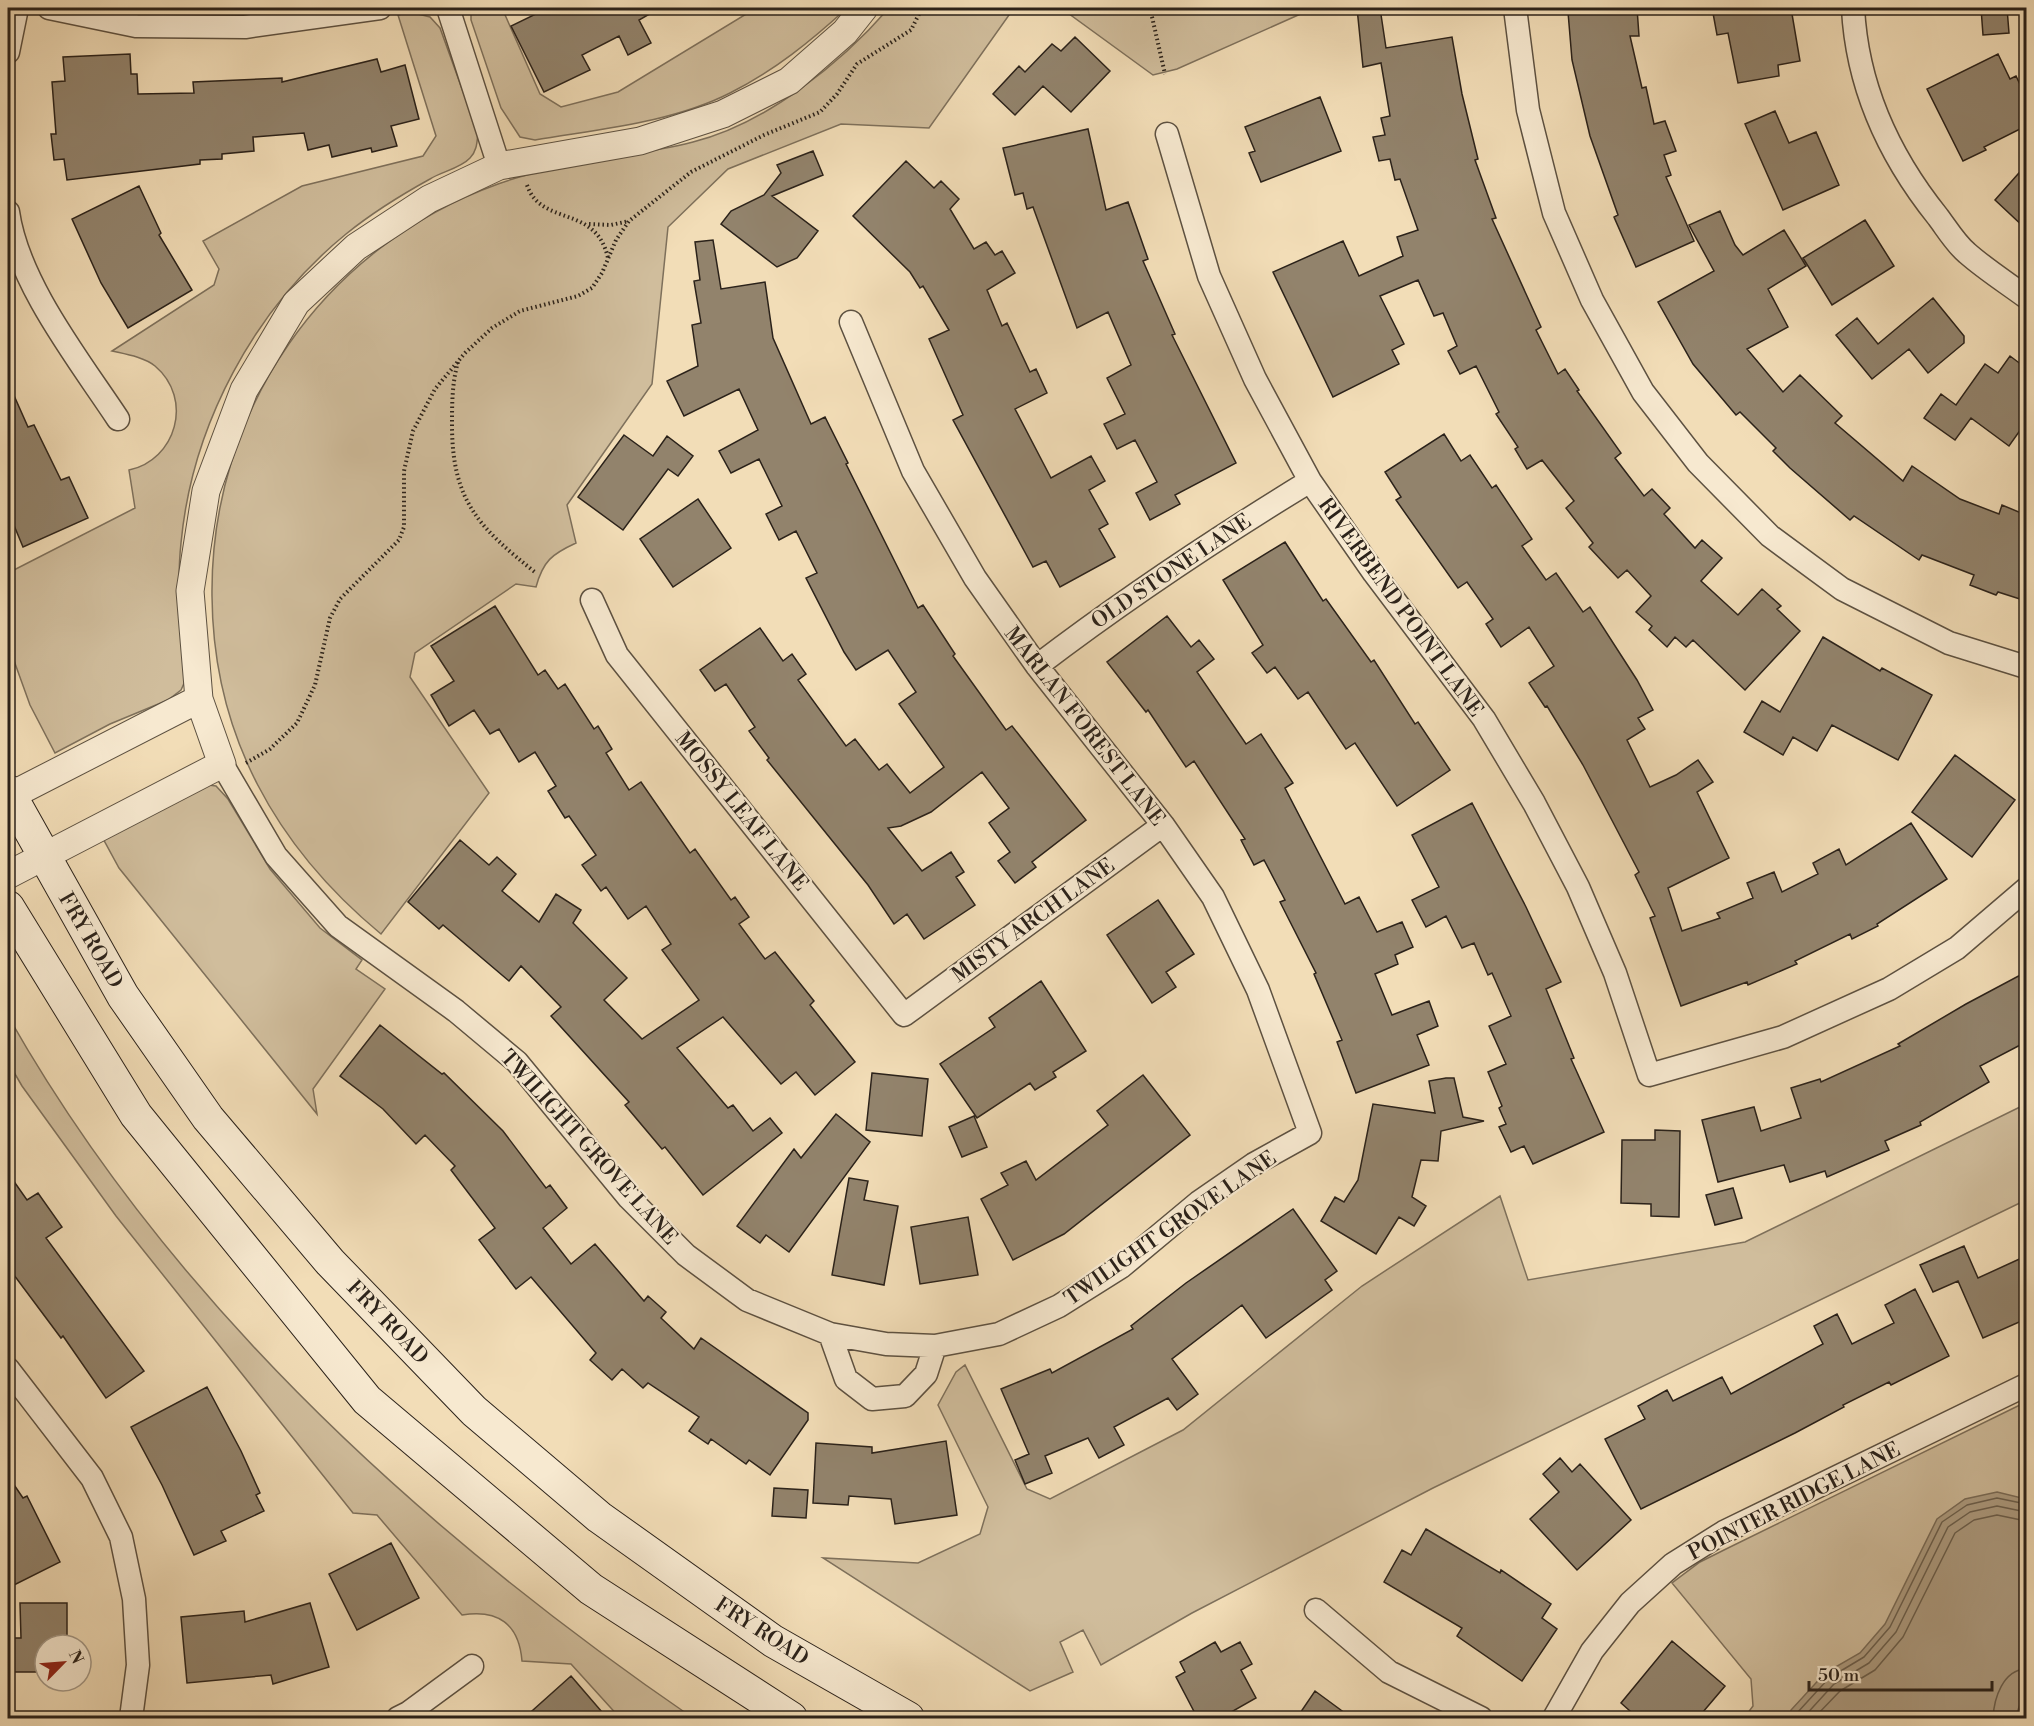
<svg xmlns="http://www.w3.org/2000/svg" width="2034" height="1726" font-family="'Libre Bodoni',serif">
<style>
.green{fill:#d0bd9c;stroke:#7e705b;stroke-width:1.5}
.water{fill:#ae9d82;stroke:#7a6c58;stroke-width:1.5}
.lines{fill:none;stroke-linecap:round;stroke-linejoin:round}
.shore{stroke:#6c604e;stroke-width:1.5}
.building{fill:#92836c;stroke:#2b221a;stroke-width:1.5}
.minor-casing{stroke:#5d5141;stroke-width:25}
.tertiary-casing{stroke:#5d5141;stroke-width:29}
.secondary-casing{stroke:#2b221a;stroke-width:34}
.path{stroke:#2b221a;stroke-width:4;stroke-dasharray:1.5 3;stroke-linecap:butt}
.minor{stroke:#f7e9d0;stroke-width:22}
.tertiary{stroke:#f7e9d0;stroke-width:27}
.secondary{stroke:#f7e9d0;stroke-width:32}
.labels{text-anchor:middle;stroke-width:4.5;stroke-linejoin:round;paint-order:stroke}
.street-label{font-size:21px;fill:#2b221a;stroke:#f7e9d0}
</style>
<rect width="100%" height="100%" fill="#f2ddb7"/>
<filter id="stains"><feTurbulence type="fractalNoise" baseFrequency=".00333" numOctaves="4"/><feColorMatrix values="0 0 0 0 .2 0 0 0 0 .09 0 0 0 0 .02 0 0 0 .5 -.17"/></filter>
<radialGradient id="worn" r=".72"><stop offset=".6" stop-color="#630" stop-opacity="0"/><stop offset="1" stop-color="#630" stop-opacity=".3"/></radialGradient>
<!-- green -->
<path class="green" d="M471,8H502L540,94L561,107L618,92L756,8H847C811,41 774,71 730,93C671,123 599,129 535,140L520,137L501,108L471,20Z
M889,8H1014L929,128L841,124L728,169L668,227L652,384L567,505L576,543C552,554 543,561 536,587L516,584L415,653L410,677L489,793L381,934C276,847 213,735 212,596C210,411 323,247 498,184C559,162 630,158 693,142C766,124 841,63 889,8Z
M1061,8H1314L1177,69L1153,75Z
M410,12L430,17L440,28L478,133C477,142 477,151 470,158C461,168 441,172 430,179C401,195 372,213 346,234C254,309 192,425 181,543C176,588 182,634 186,679L181,690L168,700L110,724L55,753L30,705L8,644V573L135,508L129,470C176,460 194,399 155,366C144,357 125,354 112,351L214,285L219,269L203,241L302,186L423,156L436,136L398,15Z
M201,784L216,786L228,799L270,869L320,928L362,960L356,969L385,989L313,1089L317,1114L119,868L100,833Z
M8,1016C171,1304 423,1533 693,1718H620L571,1664L522,1661C519,1624 498,1609 462,1615L377,1515L353,1513L116,1216L22,1086L8,1062Z
M2026,1104V1200L1433,1488L1192,1613L1101,1665L1083,1630L1060,1642L1073,1672L1030,1691L823,1558L918,1563L980,1534L988,1507L938,1405L956,1372L965,1365L1027,1489L1050,1499L1183,1430L1362,1286L1500,1196L1528,1280L1745,1242Z
M2026,1402V1718H1744L1753,1706L1751,1679L1672,1583L1700,1562L1726,1549Z"/>
<!-- water -->
<path class="water" d="M1997,1492L2026,1499V1688L2015,1718H1789L1791,1710L1825,1673L1860,1653L1885,1624L1937,1519L1965,1499Z"/>
<g class="lines">
<!-- shore -->
<path class="shore" d="M1795,1718L1797,1713L1829,1678L1864,1657L1890,1627L1942,1522L1967,1505L1997,1498L2026,1504
M1803,1718L1834,1684L1869,1663L1896,1632L1948,1527L1970,1512L1997,1506L2026,1512
M1814,1718L1840,1691L1875,1670L1903,1637L1955,1533L1974,1520L1997,1515L2026,1521
M1993,1718C1994,1698 2003,1670 2026,1669"/>
</g>
<!-- building -->
<path class="building" d="M533,8H660L639,20L651,43L628,55L619,36L582,55L590,70L544,92L511,26L536,14Z
M1357,8H1380L1386,48L1452,37L1462,94L1478,159L1475,160L1496,218L1492,219L1541,327L1536,330L1558,374L1565,369L1579,390L1577,391L1621,453L1615,458L1644,496L1652,489L1670,508L1664,514L1695,548L1702,540L1722,558L1701,581L1738,615L1762,589L1781,606L1777,609L1800,631L1745,690L1693,640L1686,647L1675,637L1667,647L1649,630L1652,626L1636,612L1651,596L1627,570L1618,578L1589,547L1593,543L1566,508L1574,501L1542,460L1527,469L1515,449L1518,447L1496,414L1499,412L1476,366L1460,374L1448,351L1457,346L1443,313L1434,316L1418,280L1380,296L1404,344L1392,350L1399,364L1333,397L1273,272L1343,241L1359,276L1403,256L1397,237L1418,230L1400,179L1395,180L1390,159L1379,161L1373,137L1385,135L1381,118L1390,116L1381,63L1363,67Z
M1588,8H1637L1639,36H1630L1642,88L1646,87L1654,124L1665,121L1676,151L1664,155L1671,175L1666,177L1694,241L1636,267L1614,217L1618,215L1590,136L1572,60L1568,12L1589,10Z
M1744,8H1791L1800,61L1778,65L1779,76L1738,83L1728,33L1717,35L1713,13Z
M1981,8H2007L2009,33L1983,35Z
M1075,37L1110,71L1071,112L1043,86L1015,115L993,94L1019,66L1025,72L1052,44L1061,51Z
M130,54L131,74H137L138,94L194,93L193,82L282,78V82L377,59L381,72L405,65L419,119L391,126L397,146L372,152L371,148L332,157L329,145L308,150L304,133L253,137L254,151L222,154V159L200,160V164L67,180L64,159L54,160L51,134H56L52,82L65,81L63,57Z
M1998,54L2010,79L2016,76L2026,97V126L1984,147L1986,150L1963,161L1927,89Z
M1320,97L1341,151L1261,182L1249,153L1255,151L1245,127Z
M1775,111L1789,143L1816,132L1839,185L1783,210L1745,124Z
M1088,129L1106,210L1128,202L1148,259L1143,261L1175,334L1172,335L1236,463L1175,495L1180,504L1150,520L1136,493L1157,482L1135,440L1117,449L1104,424L1125,414L1107,378L1131,365L1108,312L1077,328L1033,207L1027,209L1023,193L1015,195L1003,148Z
M813,151L823,175L772,196L818,231L797,258L777,267L721,224L731,211L764,195L781,173L777,165Z
M906,161L934,188L941,181L959,199L950,209L974,249L986,242L995,255L1002,251L1015,273L987,290L1002,326L1007,323L1030,372L1036,369L1047,393L1015,409L1051,478L1091,456L1105,481L1089,490L1108,524L1099,529L1115,557L1060,587L1046,561L1033,567L953,420L963,415L929,339L949,330L923,286L920,288L910,272L853,216Z
M2026,165V229L1995,200Z
M139,186L161,233L159,235L192,290L128,328L101,283L72,219Z
M1720,211L1735,245L1743,255L1784,230L1806,266L1768,289L1788,327L1747,349L1783,392L1800,375L1842,416L1835,423L1903,481L1912,466L1960,499L1999,514L2002,505L2026,515V601L1998,592L1996,595L1970,585L1974,575L1922,555L1919,560L1854,516L1850,520L1790,468L1773,451L1776,448L1740,412L1736,415L1693,364L1658,302L1714,271L1689,225Z
M1865,220L1894,266L1832,305L1803,258Z
M713,240L721,289L765,282L773,338L811,424L825,417L848,463L846,464L918,608L923,605L955,654L953,656L1006,730L1012,726L1086,820L1032,862L1036,867L1015,883L998,861L1010,852L989,823L1009,808L982,772L931,812L901,826L888,828L922,871L951,852L964,872L956,877L975,905L924,939L907,914L894,924L868,885L767,760L769,758L749,731L755,727L726,684L715,691L700,670L760,628L783,661L792,654L806,674L798,680L846,746L855,739L879,770L887,764L910,793L944,767L899,704L916,692L888,650L856,670L844,652L806,578L817,573L796,531L779,540L766,514L782,506L759,459L731,473L719,451L758,430L739,389L684,416L667,381L698,366L692,325L701,323L694,281L700,280L695,242Z
M1933,298L1964,336V343L1928,373L1909,349L1872,379L1836,335L1857,318L1878,344Z
M2010,356L2026,368V422L2009,446L1971,418L1955,440L1924,418L1941,394L1956,405L1985,364L1998,373Z
M8,382L28,427L34,425L61,480L69,477L88,518L23,547L13,523L8,525Z
M1444,434L1461,461L1470,455L1492,488L1496,485L1532,539L1522,546L1546,580L1556,573L1583,612L1590,607L1637,680L1653,710L1638,718L1645,729L1627,740L1650,787L1676,775L1698,760L1713,782L1697,792L1729,858L1668,888L1682,931L1720,918L1717,913L1753,898L1747,883L1774,872L1782,892L1818,874L1813,863L1839,849L1846,865L1911,823L1947,879L1877,924L1878,926L1852,939L1850,934L1795,961L1797,964L1748,985L1747,982L1681,1006L1650,918L1655,916L1635,875L1639,872L1583,765L1547,706L1545,707L1529,683L1554,666L1529,627L1501,647L1486,624L1493,619L1467,582L1458,588L1396,500L1401,497L1385,472Z
M624,435L653,456L667,436L693,456L678,476L668,469L623,530L578,497Z
M698,499L731,548L673,587L640,539Z
M1285,542L1323,601L1326,599L1371,662L1374,660L1415,724L1418,722L1450,770L1397,806L1355,743L1346,749L1308,692L1298,699L1275,667L1267,673L1252,653L1263,645L1223,580Z
M495,606L538,675L545,670L558,689L565,684L594,729L598,726L612,749L606,753L629,790L641,782L690,853L695,849L731,900L735,897L749,917L739,924L765,959L775,952L814,1001L810,1005L855,1062L815,1095L796,1072L781,1084L723,1017L677,1048L728,1108L733,1105L753,1131L770,1118L782,1133L703,1195L665,1147L662,1149L625,1105L629,1102L551,1016L561,1007L521,966L509,981L443,925L439,929L408,902L460,840L489,865L497,857L516,874L502,891L539,922L556,894L581,910L573,923L627,978L604,1000L642,1039L699,1000L662,950L671,944L646,906L628,919L606,887L601,891L582,865L596,855L569,816L565,818L548,791L556,786L535,752L519,762L499,729L490,734L474,710L449,726L431,695L454,681L431,646Z
M1167,616L1191,647L1199,640L1214,659L1197,672L1246,744L1261,734L1293,783L1285,788L1345,904L1359,897L1377,932L1402,922L1413,947L1395,955L1398,964L1375,974L1392,1015L1429,1001L1438,1026L1417,1035L1429,1065L1356,1093L1337,1042L1342,1040L1314,974L1316,973L1280,902L1285,900L1264,860L1254,865L1241,840L1245,839L1194,761L1186,767L1148,710L1146,712L1107,662Z
M1823,637L1880,671L1882,668L1932,695L1898,760L1832,725L1817,751L1793,737L1783,755L1744,732L1762,701L1780,712Z
M1955,755L2015,800L1972,857L1912,812Z
M1472,803L1526,907L1561,982L1546,989L1574,1058L1571,1059L1604,1132L1533,1164L1524,1146L1511,1152L1499,1127L1506,1124L1499,1108L1502,1106L1488,1072L1506,1064L1489,1026L1511,1016L1492,973L1488,975L1474,943L1462,948L1446,916L1426,927L1412,900L1439,887L1412,835Z
M1158,900L1194,954L1166,972L1176,987L1152,1003L1107,935Z
M2026,972V1042L1980,1066L1989,1082L1920,1122L1921,1125L1885,1141L1889,1150L1827,1177L1825,1171L1790,1182L1784,1165L1718,1182L1702,1120L1754,1107L1761,1131L1801,1118L1791,1088L1820,1079L1821,1082L1900,1046L1898,1044L1966,1004Z
M1041,981L1086,1051L1053,1072L1056,1077L1035,1090L1030,1083L977,1118L940,1064L995,1027L989,1018Z
M380,1025L442,1074L444,1073L503,1131L546,1188L550,1185L567,1208L543,1228L571,1264L595,1244L644,1301L648,1296L666,1312L661,1318L694,1349L701,1338L808,1413V1420L770,1475L749,1460L746,1464L711,1439L708,1444L689,1431L699,1417L648,1383L643,1388L622,1369L612,1380L590,1360L596,1353L531,1277L516,1289L479,1240L495,1228L451,1170L455,1166L425,1135L416,1144L383,1109L340,1076Z
M872,1073L928,1079L922,1136L866,1130Z
M1143,1075L1190,1135L1064,1234L1013,1260L981,1199L1008,1185L1001,1173L1026,1161L1036,1180L1108,1125L1097,1111Z
M1446,1078H1454L1463,1117L1484,1121L1441,1131L1438,1161L1421,1160L1412,1197L1426,1206L1414,1226L1399,1217L1376,1254L1321,1221L1335,1197L1344,1202L1358,1180L1373,1104L1435,1113L1429,1081Z
M836,1114L870,1142L789,1252L766,1235L760,1243L737,1226L794,1149L801,1158Z
M974,1116L987,1147L962,1157L949,1127Z
M1655,1130L1680,1131L1679,1217L1651,1216V1204L1621,1203L1622,1140H1655Z
M8,1173L27,1200L38,1193L62,1227L46,1238L144,1371L106,1398L63,1336L61,1338L8,1267Z
M849,1178L868,1181L864,1200L898,1206L884,1285L832,1275Z
M1733,1188L1742,1218L1715,1225L1706,1195Z
M1293,1209L1337,1271L1325,1280L1332,1290L1266,1338L1242,1305L1172,1359L1198,1394L1177,1410L1168,1398L1114,1427L1124,1445L1099,1458L1088,1438L1045,1456L1052,1473L1025,1484L1015,1460L1029,1454L1001,1389L1050,1369L1052,1373L1133,1329L1131,1326L1186,1283Z
M968,1217L978,1275L920,1284L911,1227Z
M1964,1246L1978,1278L2026,1256V1319L1983,1338L1958,1281L1933,1292L1920,1265Z
M1915,1289L1949,1356L1891,1385L1889,1382L1843,1405L1844,1407L1795,1433L1641,1509L1605,1439L1645,1419L1638,1406L1667,1390L1673,1401L1722,1377L1731,1394L1823,1344L1814,1326L1837,1314L1852,1344L1894,1323L1885,1305Z
M207,1387L241,1451L260,1493L256,1495L264,1511L221,1531L226,1541L194,1555L162,1485L131,1427Z
M946,1441L957,1515L895,1524L891,1499L849,1496L848,1505L813,1503L816,1443L872,1447V1453Z
M1560,1458L1572,1472L1580,1464L1631,1520L1577,1570L1530,1519L1559,1492L1543,1474Z
M8,1476L23,1498L27,1496L60,1562L8,1588Z
M774,1488L808,1490L806,1518L772,1516Z
M1426,1529L1500,1573L1501,1570L1551,1604L1542,1618L1557,1629L1522,1681L1457,1636L1462,1628L1384,1582L1402,1550L1411,1555Z
M391,1543L419,1598L357,1630L329,1574Z
M20,1603H67V1645H45V1672H8V1638H21Z
M310,1603L329,1667L273,1684L271,1675L187,1683L181,1617L244,1611L245,1622Z
M1672,1641L1725,1686L1697,1719H1639L1621,1703Z
M1215,1642L1221,1652L1240,1642L1252,1664L1241,1670L1256,1698L1219,1719H1198L1176,1677L1185,1672L1180,1662Z
M571,1676L608,1719H523Z
M1315,1691L1353,1719H1296Z"/>
<g class="lines">
<!-- minor casing -->
<g class="minor-casing">
<path id="minor" d="M49,8L136,26L245,27L380,8
M448,8L499,166
M1515,8L1528,110L1554,213L1592,300L1643,392L1698,463L1770,536L1842,589L1949,643L2026,667
M1853,8C1857,86 1889,156 1938,217C1947,229 1956,244 1967,253C1985,269 2007,283 2026,297
M8,52L17,8
M1167,134L1209,276L1255,379L1310,481L1374,573L1484,719L1534,803L1578,887L1615,973L1649,1075L1783,1037L1889,989L1957,948L2026,889
M8,212C18,283 79,360 118,419
M592,600L617,655L904,1015L1163,825
M1037,666C1125,599 1215,539 1310,481
M222,764L276,856L338,926L456,1011L517,1062L629,1198L686,1255L747,1300L830,1334L886,1344L935,1346L999,1334L1059,1306L1121,1267L1199,1202L1254,1164L1310,1133L1258,990L1213,897L1163,825L1037,666L975,578L913,471L851,322
M830,1334L846,1379L872,1399L905,1396L926,1374L935,1346
M8,1369L92,1478L121,1537L134,1599L138,1665L131,1718
M1316,1610L1389,1672L1481,1718
M398,1718L408,1713L472,1666
M1554,1718L1592,1651L1630,1603L1673,1564L1724,1532L2026,1385"/>
</g>
<!-- tertiary casing -->
<g class="tertiary-casing">
<path id="tertiary" d="M8,797L199,699
M8,875L222,764L199,699L190,591L206,491L244,390L296,303L356,247L429,199L499,166L640,141L723,114L789,81L845,32L864,8"/>
</g>
<!-- secondary casing -->
<g class="secondary-casing">
<path id="secondary" d="M8,791L123,996L208,1118L330,1262L474,1411L599,1517L773,1641L908,1718
M8,907L136,1115L367,1400L591,1589L791,1718"/>
</g>
<!-- path -->
<path class="path" d="M1150,8L1165,74
M527,185C541,227 596,204 608,258
M589,224L611,225L629,221
M458,362C452,383 452,404 452,425C452,502 480,528 536,573
M246,763L270,749L297,723L315,685L330,618L340,599L399,540L404,527V471L413,431L435,389L465,353L492,328L520,311L578,296L592,288L602,273L616,240L629,221L691,172L764,135L820,112L837,94L857,64L911,30L922,8"/>
<!-- minor -->
<use href="#minor" class="minor"/>
<!-- tertiary -->
<use href="#tertiary" class="tertiary"/>
<!-- secondary -->
<use href="#secondary" class="secondary"/>
</g>
<g class="labels">
<!-- street labels -->
<g class="street-label">
<text transform="translate(1171 571) rotate(-34)" y="7">OLD STONE LANE</text>
<text transform="translate(1401 607) rotate(54)" y="7">RIVERBEND POINT LANE</text>
<text transform="translate(1085 726) rotate(52)" y="7">MARLAN FOREST LANE</text>
<text transform="translate(742 811) rotate(51)" y="7">MOSSY LEAF LANE</text>
<text transform="translate(1033 920) rotate(-36)" y="7">MISTY ARCH LANE</text>
<text transform="translate(91 940) rotate(60)" y="7">FRY ROAD</text>
<text transform="translate(589 1147) rotate(48)" y="7">TWILIGHT GROVE LANE</text>
<text transform="translate(1170 1228) rotate(-35)" y="7">TWILIGHT GROVE LANE</text>
<text transform="translate(388 1322) rotate(46)" y="7">FRY ROAD</text>
<text transform="translate(1794 1501) rotate(-27)" y="7">POINTER RIDGE LANE</text>
<text transform="translate(762 1631) rotate(33)" y="7">FRY ROAD</text>
</g>
</g>
<!-- margin -->
<rect width="2034" height="1726" fill="none" stroke="#f2ddb7" stroke-width="30"/>
<rect x="9" y="9" width="2016" height="1708" fill="none" stroke="#2b221a" stroke-width="3"/>
<rect x="15" y="15" width="2004" height="1696" fill="none" stroke="#2b221a" stroke-width="1.5"/>
<!-- north arrow -->
<g transform="translate(63 1663) rotate(65)"><circle r="28" fill="#f7e9d0" stroke="#a59987" stroke-width="1.5"/>
<path d="M0-4.5L10 22L0 15L-10 22Z" fill="#8f2418"/>
<text y="-9" font-size="16" font-weight="bold" text-anchor="middle" fill="#2b221a">N</text>
</g>
<!-- scale -->
<path d="M1809 1681v9h183v-9" fill="none" stroke="#2b221a" stroke-width="3"/>
<text x="1818" y="1681" font-size="18" fill="#2b221a" stroke="#f7e9d0" stroke-width="4.5" paint-order="stroke">50 m</text>
<rect width="100%" height="100%" filter="url(#stains)"/>
<rect width="100%" height="100%" fill="url(#worn)"/>
</svg>
